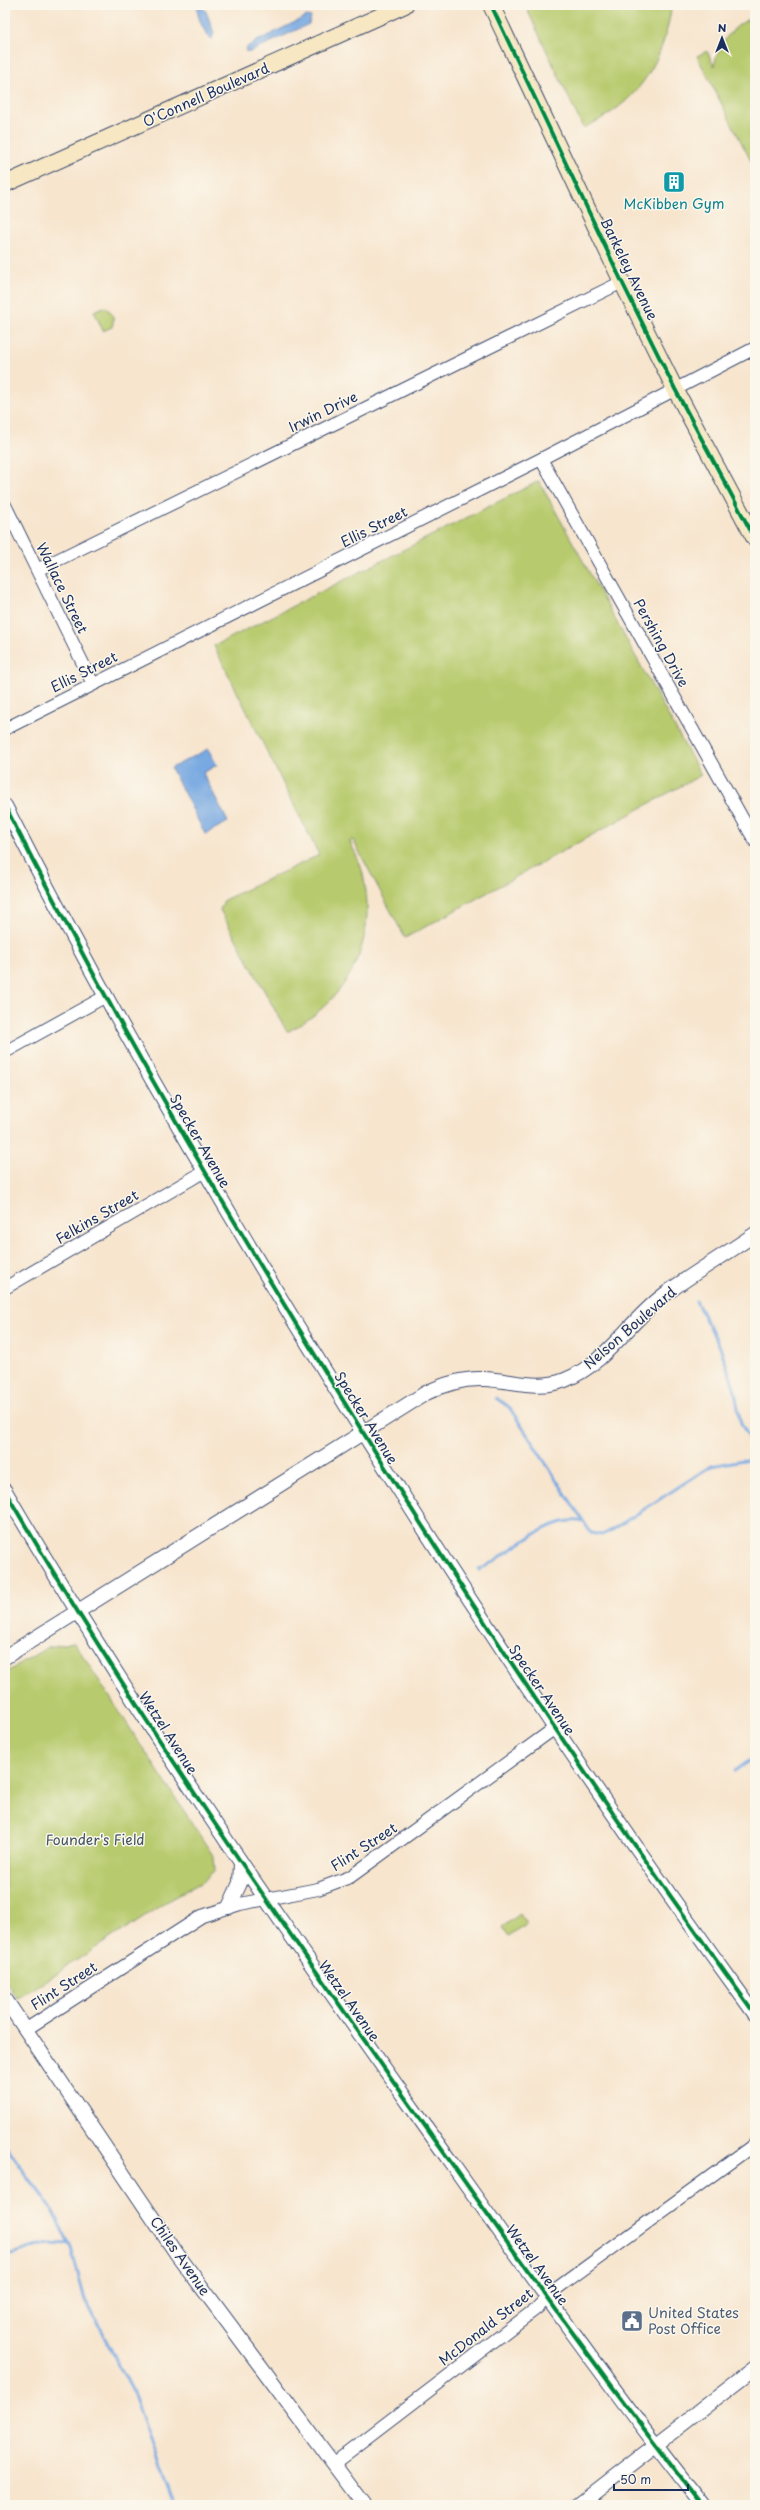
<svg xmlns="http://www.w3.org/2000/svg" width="760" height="2510" font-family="'Playpen Sans',sans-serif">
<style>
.green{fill:#b7ca6d;stroke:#697c66}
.water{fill:#77a8e1;stroke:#496ca0}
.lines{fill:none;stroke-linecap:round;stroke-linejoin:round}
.stream{stroke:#77a8e1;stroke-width:3}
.minor-casing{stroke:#3c4a6f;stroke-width:14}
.tertiary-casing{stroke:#3c4a6f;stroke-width:16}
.secondary-casing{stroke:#3c4a6f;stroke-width:18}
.minor{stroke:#fff;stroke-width:12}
.tertiary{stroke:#fff;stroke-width:14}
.secondary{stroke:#f7e8c3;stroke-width:16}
.cycleway-casing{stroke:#fbf7ec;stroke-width:6}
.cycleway{stroke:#00873e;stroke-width:4}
.labels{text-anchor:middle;stroke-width:3;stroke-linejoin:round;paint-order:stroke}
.street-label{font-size:14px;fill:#1b2f5e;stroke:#fbf7ec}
.culture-label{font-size:14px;fill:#0d838f;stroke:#fbf7ec}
.park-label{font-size:14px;fill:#425662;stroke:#fbf7ec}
.service-label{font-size:14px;fill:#4e5e75;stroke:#fbf7ec;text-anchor:start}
</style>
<rect width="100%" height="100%" fill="#fbf7ec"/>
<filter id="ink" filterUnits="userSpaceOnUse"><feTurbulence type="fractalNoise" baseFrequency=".025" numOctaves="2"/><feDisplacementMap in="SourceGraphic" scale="8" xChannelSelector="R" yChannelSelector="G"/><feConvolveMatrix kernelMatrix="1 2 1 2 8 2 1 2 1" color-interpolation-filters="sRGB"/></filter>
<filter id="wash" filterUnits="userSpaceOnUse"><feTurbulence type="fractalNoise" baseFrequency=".012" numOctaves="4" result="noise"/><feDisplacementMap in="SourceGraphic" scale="16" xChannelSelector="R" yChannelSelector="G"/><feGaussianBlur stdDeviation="0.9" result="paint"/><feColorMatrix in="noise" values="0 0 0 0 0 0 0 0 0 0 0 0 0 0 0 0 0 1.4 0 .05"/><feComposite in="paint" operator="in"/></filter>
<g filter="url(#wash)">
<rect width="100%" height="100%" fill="#f7e5ce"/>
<!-- green -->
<path class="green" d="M525,5H671V10C662,66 636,105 583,128Z
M755,16V169L697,56L707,51L714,66C719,42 733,25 755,16Z
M104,307C113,312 115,317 112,327L103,331L94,311Z
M539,481L701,775L405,938L353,840L350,841C354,852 361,863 363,875C379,942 347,1002 287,1032L220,910L224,900L319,855L214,646Z
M74,1642L214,1857L215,1870L202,1882L171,1899L20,1997L16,1998L5,1980V1673L48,1647Z
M520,1914L526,1923L509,1936L502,1927Z"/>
<!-- water -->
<path class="water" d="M201,6L206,11L214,33L212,39C205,36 197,16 197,8Z
M307,16L311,17L309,24L250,52L245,51L247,47L255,42Z
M208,749L217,765L203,773L228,822L205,834L171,768Z"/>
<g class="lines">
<!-- stream -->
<path class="stream" d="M696,1301L720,1347L734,1387L741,1424L755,1447
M496,1398L509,1407L515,1416L591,1533L602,1535L612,1530L711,1466L743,1460L754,1462
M755,1454L753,1471L755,1481
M479,1570C507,1556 551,1513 583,1522
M735,1771L755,1757
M5,2145L51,2208L71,2248L85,2300L132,2390L174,2505
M5,2256L48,2243L69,2244"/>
</g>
</g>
<g filter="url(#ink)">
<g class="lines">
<!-- minor casing -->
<g class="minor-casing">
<path id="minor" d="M541,459L755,841
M5,505L93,684
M37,570L622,282
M5,729L541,459L755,348
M5,1052L106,996
M5,1288L205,1171
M25,2030L202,1916L240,1904L318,1889L350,1877L555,1728
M333,2464L537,2308L556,2289L755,2144"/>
</g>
<!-- tertiary casing -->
<g class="tertiary-casing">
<path id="tertiary" d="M5,806C127,1046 264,1278 409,1505C519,1678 634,1848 755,2014
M5,1491C131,1707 273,1912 418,2116C511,2247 603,2379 703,2505
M5,1657L426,1393C444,1384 463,1378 484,1379C512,1380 537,1391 565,1380C607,1363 629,1321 664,1295C693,1273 725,1255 755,1234
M229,1907L240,1883L241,1863
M5,1999L177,2254L364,2505
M578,2505L755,2368"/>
</g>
<!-- secondary casing -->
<g class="secondary-casing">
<path id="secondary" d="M491,5L622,282L675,389L755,539
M5,184L405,5"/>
</g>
<!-- minor -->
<use href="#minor" class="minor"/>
<!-- tertiary -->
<use href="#tertiary" class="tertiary"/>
<!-- secondary -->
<use href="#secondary" class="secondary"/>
<!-- cycleway casing -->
<g class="cycleway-casing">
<path id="cycleway" d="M491,5L622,282L675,389L755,539
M5,806C127,1046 264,1278 409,1505C519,1678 634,1848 755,2014
M5,1491C131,1707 273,1912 418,2116C511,2247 603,2379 703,2505"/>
</g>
<!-- cycleway -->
<use href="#cycleway" class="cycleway"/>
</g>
</g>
<!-- icons -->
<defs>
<g id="building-square" transform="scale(1.15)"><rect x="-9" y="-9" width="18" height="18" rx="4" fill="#0f9aa8" stroke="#fbf7ec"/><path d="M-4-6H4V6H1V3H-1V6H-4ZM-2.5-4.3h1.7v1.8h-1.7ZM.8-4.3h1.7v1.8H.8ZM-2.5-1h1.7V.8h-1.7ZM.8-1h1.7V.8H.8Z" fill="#fff"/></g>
<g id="civic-square" transform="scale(1.15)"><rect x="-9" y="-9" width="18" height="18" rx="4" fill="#5c6f8a" stroke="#fbf7ec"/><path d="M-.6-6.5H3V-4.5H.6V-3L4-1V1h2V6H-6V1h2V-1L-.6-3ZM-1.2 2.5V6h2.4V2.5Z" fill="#fff"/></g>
</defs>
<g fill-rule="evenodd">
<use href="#building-square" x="674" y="182"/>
<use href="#civic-square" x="632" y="2321"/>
</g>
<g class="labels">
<!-- street labels -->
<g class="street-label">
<text transform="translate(206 95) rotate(-24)" y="5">O'Connell Boulevard</text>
<text transform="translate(629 269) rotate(64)" y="5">Barkeley Avenue</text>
<text transform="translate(323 412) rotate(-26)" y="5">Irwin Drive</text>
<text transform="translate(374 527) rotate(-27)" y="5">Ellis Street</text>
<text transform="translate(62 588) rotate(64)" y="5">Wallace Street</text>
<text transform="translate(661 643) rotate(61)" y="5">Pershing Drive</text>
<text transform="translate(84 672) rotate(-27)" y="5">Ellis Street</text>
<text transform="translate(200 1141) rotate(60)" y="5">Specker Avenue</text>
<text transform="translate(97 1217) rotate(-30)" y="5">Felkins Street</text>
<text transform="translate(630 1328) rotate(-41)" y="5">Nelson Boulevard</text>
<text transform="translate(366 1418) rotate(58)" y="5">Specker Avenue</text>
<text transform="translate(542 1690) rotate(56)" y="5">Specker Avenue</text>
<text transform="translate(168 1733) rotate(57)" y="5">Wetzel Avenue</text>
<text transform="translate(364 1847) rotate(-33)" y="5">Flint Street</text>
<text transform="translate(64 1986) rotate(-33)" y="5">Flint Street</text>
<text transform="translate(349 2001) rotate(55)" y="5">Wetzel Avenue</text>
<text transform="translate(180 2256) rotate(55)" y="5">Chiles Avenue</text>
<text transform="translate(537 2265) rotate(54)" y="5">Wetzel Avenue</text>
<text transform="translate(486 2327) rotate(-38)" y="5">McDonald Street</text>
</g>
<!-- culture labels -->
<g class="culture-label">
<text x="674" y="209">McKibben Gym</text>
</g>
<!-- park labels -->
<g class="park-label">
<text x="95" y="1845">Founder's Field</text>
</g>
<!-- service labels -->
<g class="service-label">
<text x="648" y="2318">United States<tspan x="648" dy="16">Post Office</tspan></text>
</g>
</g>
<!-- margin -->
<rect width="760" height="2510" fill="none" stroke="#fbf7ec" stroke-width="20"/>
<!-- north arrow -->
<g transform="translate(722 38)" stroke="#fbf7ec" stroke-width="3" paint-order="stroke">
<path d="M0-3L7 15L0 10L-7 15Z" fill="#1b2f5e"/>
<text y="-6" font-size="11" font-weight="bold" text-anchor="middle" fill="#1b2f5e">N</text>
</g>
<!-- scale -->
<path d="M614 2484v6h74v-6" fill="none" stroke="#1b2f5e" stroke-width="2"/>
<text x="620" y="2484" font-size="12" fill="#1b2f5e" stroke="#fbf7ec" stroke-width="3" paint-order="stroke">50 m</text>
</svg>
